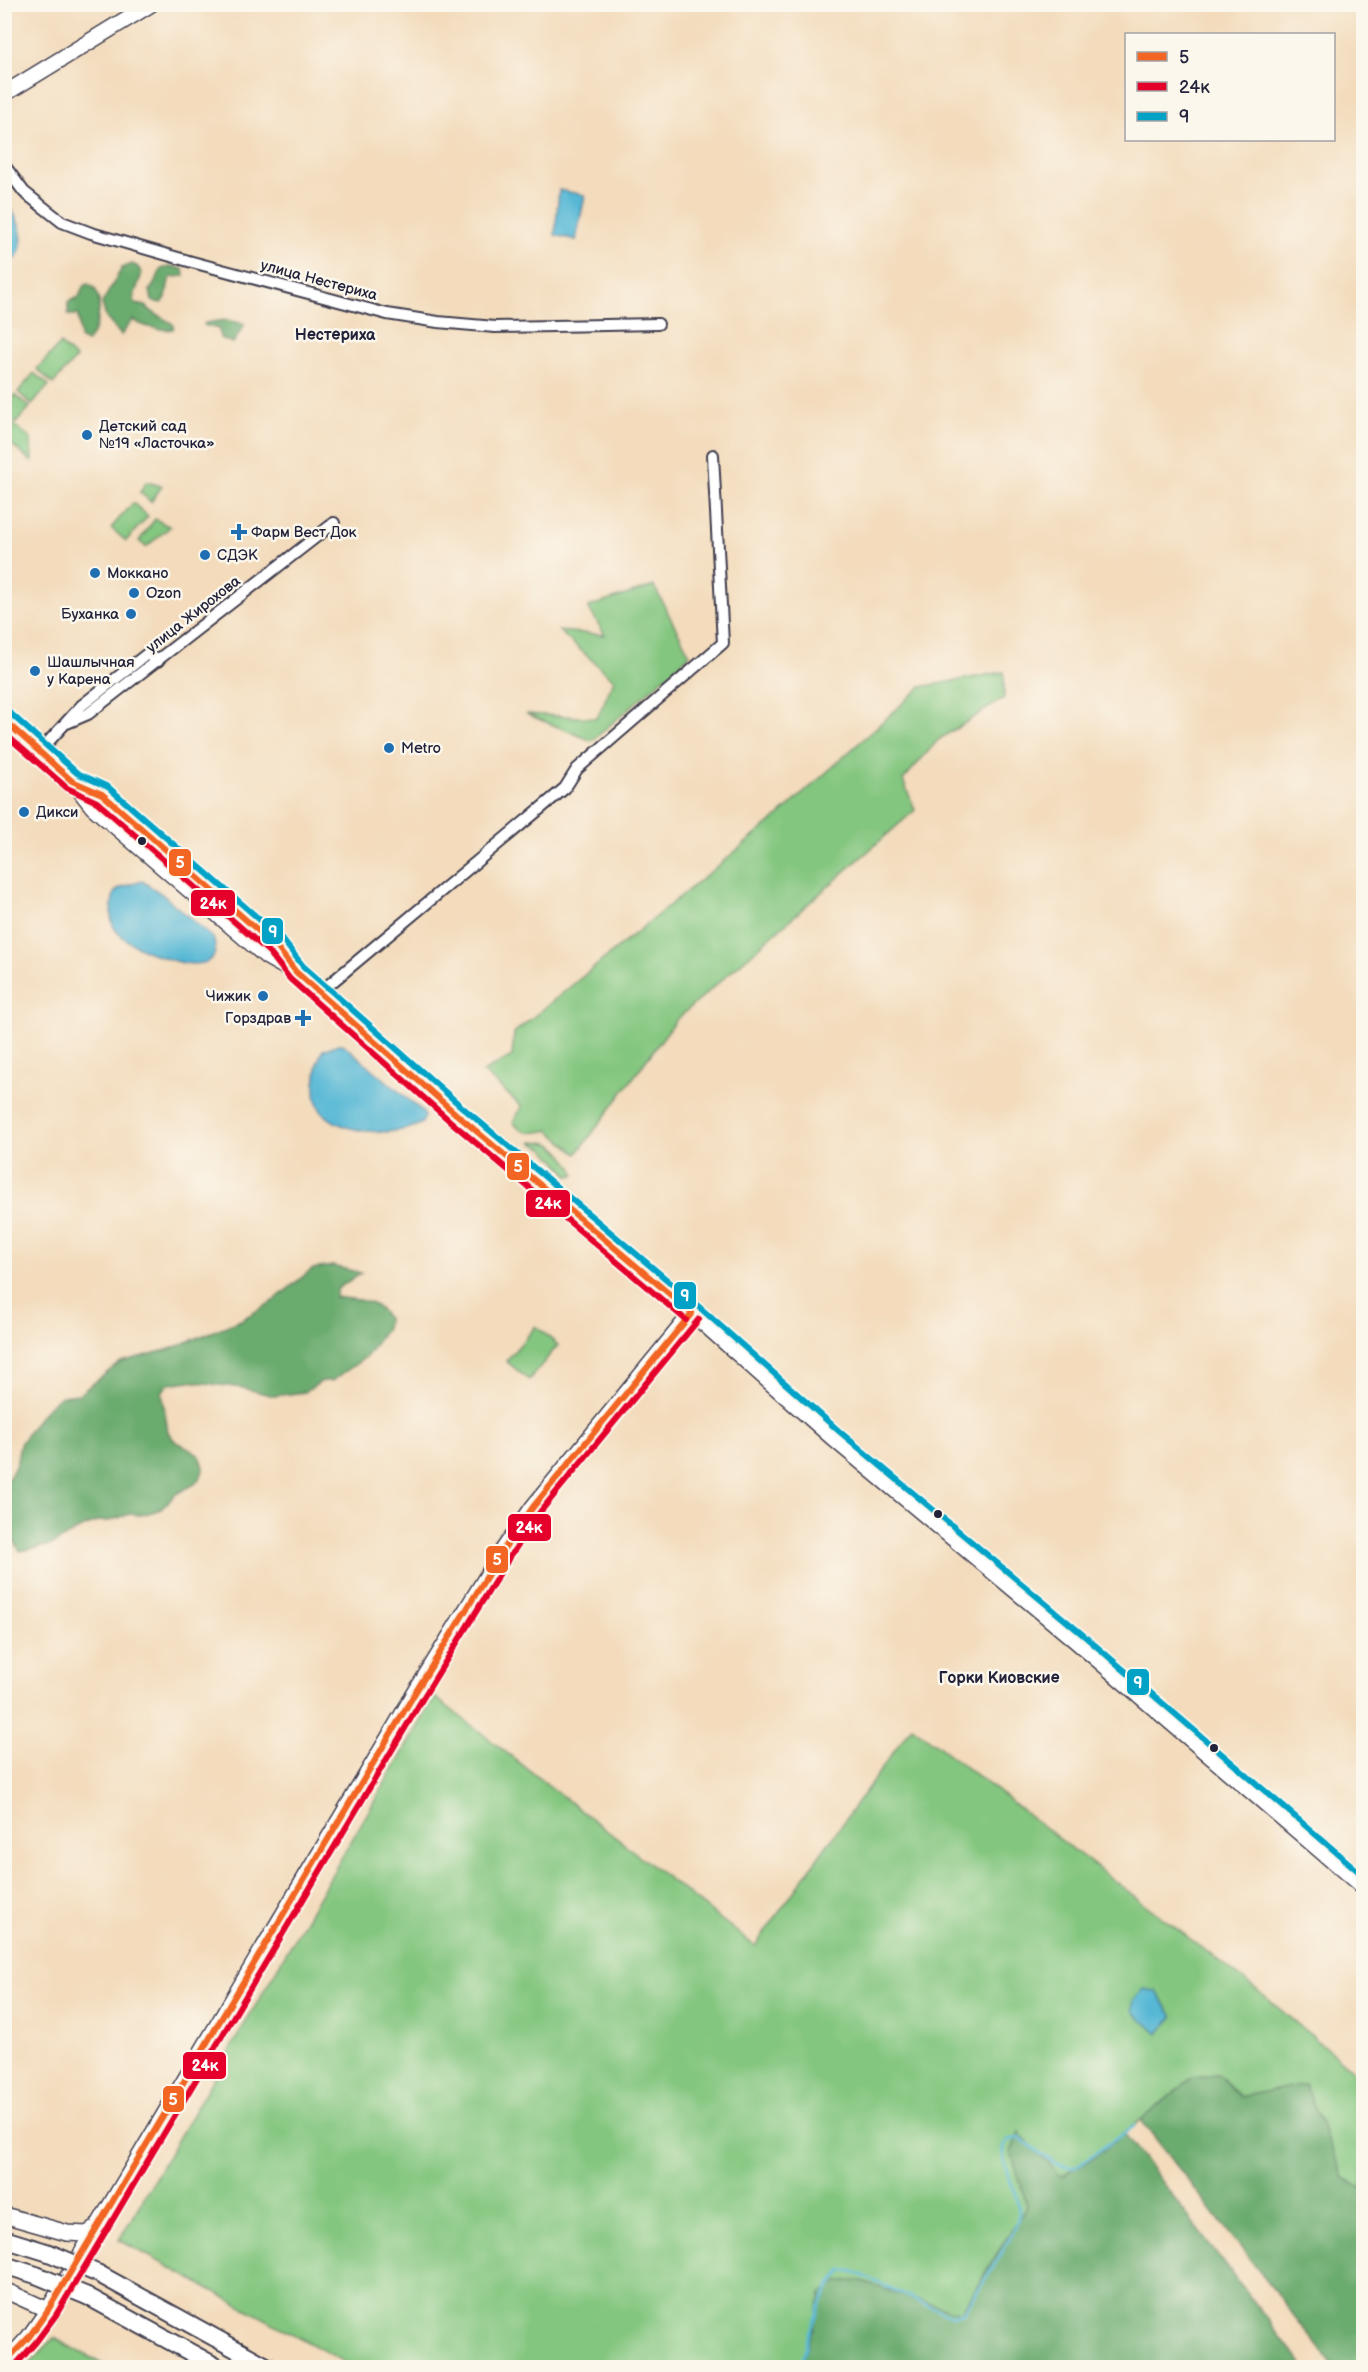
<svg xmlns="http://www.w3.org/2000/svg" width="1368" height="2372" font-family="'Balsamiq Sans',sans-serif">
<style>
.green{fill:#83c67f;stroke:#52745d;stroke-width:1.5}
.forest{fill:#6aab6e;stroke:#466654;stroke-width:1.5}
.water{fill:#56b8d5;stroke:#3c6d88;stroke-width:1.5}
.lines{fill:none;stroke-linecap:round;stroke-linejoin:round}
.stream{stroke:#56b8d5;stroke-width:3}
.street-casing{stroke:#413e4e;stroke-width:14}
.secondary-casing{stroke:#413e4e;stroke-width:18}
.primary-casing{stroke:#413e4e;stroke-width:20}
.street{stroke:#fff;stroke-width:10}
.secondary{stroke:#fff;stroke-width:15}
.primary{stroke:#fff;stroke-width:16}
.primary-bridge-casing{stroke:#413e4e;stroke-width:20;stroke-linecap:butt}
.primary-bridge{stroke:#fff;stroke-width:16}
.bus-1-casing{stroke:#fbf7ec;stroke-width:10}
.bus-2-casing{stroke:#fbf7ec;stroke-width:10}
.bus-3-casing{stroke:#fbf7ec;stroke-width:10}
.bus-1{stroke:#f26522;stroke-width:6}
.bus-2{stroke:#e4002b;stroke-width:6}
.bus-3{stroke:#02a2c7;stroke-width:6}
.poi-dot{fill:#1f6fb2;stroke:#fbf7ec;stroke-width:2}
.bus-dot{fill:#22223b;stroke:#fbf7ec;stroke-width:2}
.labels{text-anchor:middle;stroke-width:5;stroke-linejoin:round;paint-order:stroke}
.street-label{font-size:15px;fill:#22223b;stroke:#fbf7ec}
.poi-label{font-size:15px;fill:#22223b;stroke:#fbf7ec;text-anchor:start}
.neighbourhood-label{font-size:16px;font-weight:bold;fill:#22223b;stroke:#fbf7ec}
.line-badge{stroke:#fbf7ec;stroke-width:2}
.badge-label{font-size:16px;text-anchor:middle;font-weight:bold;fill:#fff}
</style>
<rect width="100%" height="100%" fill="#fbf7ec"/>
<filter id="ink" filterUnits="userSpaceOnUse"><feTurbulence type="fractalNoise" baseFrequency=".0167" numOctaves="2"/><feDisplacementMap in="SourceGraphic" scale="12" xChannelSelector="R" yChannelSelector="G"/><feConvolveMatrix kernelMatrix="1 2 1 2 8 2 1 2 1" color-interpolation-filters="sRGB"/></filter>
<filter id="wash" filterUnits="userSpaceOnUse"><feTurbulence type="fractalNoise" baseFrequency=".008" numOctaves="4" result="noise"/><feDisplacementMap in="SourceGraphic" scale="24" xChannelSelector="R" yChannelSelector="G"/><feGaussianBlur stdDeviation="1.35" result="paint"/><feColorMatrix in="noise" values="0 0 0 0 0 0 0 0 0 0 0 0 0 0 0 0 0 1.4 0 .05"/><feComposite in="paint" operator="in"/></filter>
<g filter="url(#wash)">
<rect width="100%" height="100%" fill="#f3dbbc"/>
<!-- green -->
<path class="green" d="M60,344L76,358L53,384L37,369Z
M34,373L49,385L32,405L18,392Z
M15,395L30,407L16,423L4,414L5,408Z
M4,417L31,439L32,462L5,439Z
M146,482L162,486L151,502L140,492Z
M133,503L148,516L126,541L111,528Z
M155,519L170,527L146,547L139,541Z
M654,586L690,655L592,741L526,714L597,718L614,680L559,631L605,635L588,607Z
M1004,672V698L938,740L903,780L915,810L676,1020L577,1154L549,1130C534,1133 523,1136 513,1122L522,1107L483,1072L512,1056L514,1033L776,818L921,687Z
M531,1142C537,1142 544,1141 551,1144C557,1147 575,1168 575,1175L569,1176L545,1149Z
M536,1326L558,1345L529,1380L506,1361Z
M435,1697L755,1946L912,1726L1257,1990L1363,2079V2189L1344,2178L1305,2084L1240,2097L1219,2075L1193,2077L1098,2155L1060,2176L1019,2133L1011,2152L1027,2205L960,2314L859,2281L821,2294L814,2328L800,2367H354L119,2240Z
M54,2338L108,2367H26Z"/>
<!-- forest -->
<path class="forest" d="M132,264L137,266L142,273L134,296L135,304L146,306C152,314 165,318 174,325L173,329C160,331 144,327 133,320L121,335L106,318L102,303L122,268Z
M171,266L183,269L184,276L172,277C163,286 172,296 161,303L152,301L150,290L156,281L161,269Z
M87,284C107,287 99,334 86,342L80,338L78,315H68V302L79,297L83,287Z
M226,320L245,324L233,343L220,338L219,329L204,325L205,323Z
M333,1266L361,1273L338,1288L335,1297C357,1300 378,1298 388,1321L385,1330L367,1356L332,1381H322L305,1392L274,1396L243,1388L189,1381L168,1384L162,1392L168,1432L175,1441L193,1450L201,1458L204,1467L201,1476L195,1484L176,1494L161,1509L152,1512L141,1515L130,1514L109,1521H99L79,1529L52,1545L20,1551L5,1526V1485L16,1465L20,1444L38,1418L53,1402L62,1396L79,1394L121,1362L170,1349L241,1320L272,1302L312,1269Z
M1219,2075L1240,2097L1305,2084L1344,2178L1363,2189V2367H1334L1141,2120L1193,2077Z
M1019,2133L1061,2176L1098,2155L1124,2133L1304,2367H800L814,2328L821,2294L838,2281H859L961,2313L1027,2205L1011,2152Z"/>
<!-- water -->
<path class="water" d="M559,190L585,195L576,240L555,235Z
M4,201C21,217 33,255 5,264Z
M142,881L162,894L213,938C231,990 129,951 115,929C108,918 112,905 114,893L120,888Z
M338,1044H343L423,1112L425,1116L422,1123C397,1137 343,1135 322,1112C314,1102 314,1088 316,1077C317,1067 318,1058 323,1050Z
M1144,1989L1157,1992L1173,2017L1158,2034L1133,2011V2001Z"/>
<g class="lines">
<!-- stream -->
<path class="stream" d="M799,2368C810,2338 819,2291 843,2271H852L952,2316L964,2312C976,2292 1020,2231 1019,2211C1018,2188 995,2162 1007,2140L1020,2138L1055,2164L1074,2168L1134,2126"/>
</g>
</g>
<g filter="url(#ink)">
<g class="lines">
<!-- street casing -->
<g class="street-casing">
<path id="street" d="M4,165L24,192L62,222L91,233L192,262L387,314L438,322L495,327L658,324
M67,723L88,714L334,523
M40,751L81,706L147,654L158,661
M319,993L565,788L577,769L723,643L713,455"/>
</g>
<!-- secondary casing -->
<g class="secondary-casing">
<path id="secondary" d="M4,94L151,4
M4,720L70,778L93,807L267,957L290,970
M72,781L102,794L276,946L296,972L456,1114L692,1313L834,1439L1076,1641L1364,1888
M4,2215L67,2233L87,2234L96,2228
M4,2290L48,2310
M4,2364L29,2337L48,2310L415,1693L503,1550L533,1507L692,1313"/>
</g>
<!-- primary casing -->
<g class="primary-casing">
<path id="primary" d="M4,2239L49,2253
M4,2265L36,2275
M99,2274L270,2368
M87,2296L219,2368"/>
</g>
<!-- street -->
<use href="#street" class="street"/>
<!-- secondary -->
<use href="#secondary" class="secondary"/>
<!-- primary -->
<use href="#primary" class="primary"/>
<!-- primary-bridge casing -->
<g class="primary-bridge-casing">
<path id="primary-bridge" d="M49,2253L99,2274
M36,2275L87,2296"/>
</g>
<!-- primary-bridge -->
<use href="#primary-bridge" class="primary-bridge"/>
<!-- bus-1 casing -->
<g class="bus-1-casing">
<path id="bus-1" d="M4,720L72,781L102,794L276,946L296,972L456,1114L692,1313
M4,2363L29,2337L48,2310L415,1693L503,1550L533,1507L692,1313"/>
</g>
<!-- bus-2 casing -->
<g class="bus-2-casing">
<path id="bus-2" d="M4,733L67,788L97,802L269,952L290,979L450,1121L686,1320
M13,2368L36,2342L56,2315L423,1698L511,1555L540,1512L699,1319"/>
</g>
<!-- bus-3 casing -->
<g class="bus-3-casing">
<path id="bus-3" d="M10,713L77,773L108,787L282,939L303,966L462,1107L698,1306L840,1432L1082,1634L1364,1876"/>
</g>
<!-- bus-1 -->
<use href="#bus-1" class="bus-1"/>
<!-- bus-2 -->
<use href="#bus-2" class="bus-2"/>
<!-- bus-3 -->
<use href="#bus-3" class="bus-3"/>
</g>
</g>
<!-- markers -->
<g class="poi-dot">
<circle cx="87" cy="435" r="6"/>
<path d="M236 523h6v6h6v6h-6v6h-6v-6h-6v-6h6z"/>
<circle cx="205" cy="555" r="6"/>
<circle cx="95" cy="573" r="6"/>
<circle cx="134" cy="593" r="6"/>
<circle cx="131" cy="614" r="6"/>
<circle cx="35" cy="671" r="6"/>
<circle cx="389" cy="748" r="6"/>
<circle cx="24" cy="812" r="6"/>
<circle cx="263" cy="996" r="6"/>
<path d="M300 1009h6v6h6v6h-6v6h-6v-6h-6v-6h6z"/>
</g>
<g class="bus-dot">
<circle cx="142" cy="841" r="5"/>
<circle cx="938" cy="1514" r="5"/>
<circle cx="1214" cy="1748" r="5"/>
</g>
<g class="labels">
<!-- street labels -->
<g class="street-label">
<text transform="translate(319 280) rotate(15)" y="5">улица Нестериха</text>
<text transform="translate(193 614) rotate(-38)" y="5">улица Жирохова</text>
</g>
<!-- poi labels -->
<g class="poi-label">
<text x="99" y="431">Детский сад<tspan x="99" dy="17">№19 «Ласточка»</tspan></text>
<text x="251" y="537">Фарм Вест Док</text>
<text x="217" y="560">СДЭК</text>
<text x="107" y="578">Моккано</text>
<text x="146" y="598">Ozon</text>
<text x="119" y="619" text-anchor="end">Буханка</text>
<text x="47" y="667">Шашлычная<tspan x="47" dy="17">у Карена</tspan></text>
<text x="401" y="753">Metro</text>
<text x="36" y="817">Дикси</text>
<text x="251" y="1001" text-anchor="end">Чижик</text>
<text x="291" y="1023" text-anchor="end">Горздрав</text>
</g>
<!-- neighbourhood labels -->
<g class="neighbourhood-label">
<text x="335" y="340">Нестериха</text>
<text x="999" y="1683">Горки Киовские</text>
</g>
</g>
<g class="line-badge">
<rect x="168" y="848" width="24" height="29" rx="6" fill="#f26522"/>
<rect x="190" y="889" width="46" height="28" rx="6" fill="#e4002b"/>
<rect x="261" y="917" width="23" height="28" rx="6" fill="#02a2c7"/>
<rect x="506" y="1152" width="24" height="29" rx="6" fill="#f26522"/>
<rect x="525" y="1189" width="46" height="29" rx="6" fill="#e4002b"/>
<rect x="673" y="1281" width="24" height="29" rx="6" fill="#02a2c7"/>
<rect x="507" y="1513" width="45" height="29" rx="6" fill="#e4002b"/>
<rect x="485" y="1545" width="24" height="29" rx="6" fill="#f26522"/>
<rect x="1126" y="1668" width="24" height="28" rx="6" fill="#02a2c7"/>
<rect x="182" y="2051" width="45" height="29" rx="6" fill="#e4002b"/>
<rect x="162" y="2085" width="23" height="28" rx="6" fill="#f26522"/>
</g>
<g class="badge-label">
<text x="180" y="868">5</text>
<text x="213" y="909">24к</text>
<text x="273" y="937">9</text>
<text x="518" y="1172">5</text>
<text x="548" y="1209">24к</text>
<text x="685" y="1301">9</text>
<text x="529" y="1533">24к</text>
<text x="497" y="1565">5</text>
<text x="1138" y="1688">9</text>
<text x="205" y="2071">24к</text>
<text x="173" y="2105">5</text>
</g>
<!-- margin -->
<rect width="1368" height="2372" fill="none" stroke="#fbf7ec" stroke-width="24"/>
<!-- legend -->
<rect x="1125" y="33" width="210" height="108" fill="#fbf7ec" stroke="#a4a2a5" stroke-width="1.5"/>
<rect x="1137" y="52" width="30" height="9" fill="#f26522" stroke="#a4a2a5" stroke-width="1.5"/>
<text x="1179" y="63" font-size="18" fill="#22223b">5</text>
<rect x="1137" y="82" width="30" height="9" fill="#e4002b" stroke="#a4a2a5" stroke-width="1.5"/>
<text x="1179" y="93" font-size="18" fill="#22223b">24к</text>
<rect x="1137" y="112" width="30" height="9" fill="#02a2c7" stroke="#a4a2a5" stroke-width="1.5"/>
<text x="1179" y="123" font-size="18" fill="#22223b">9</text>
</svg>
